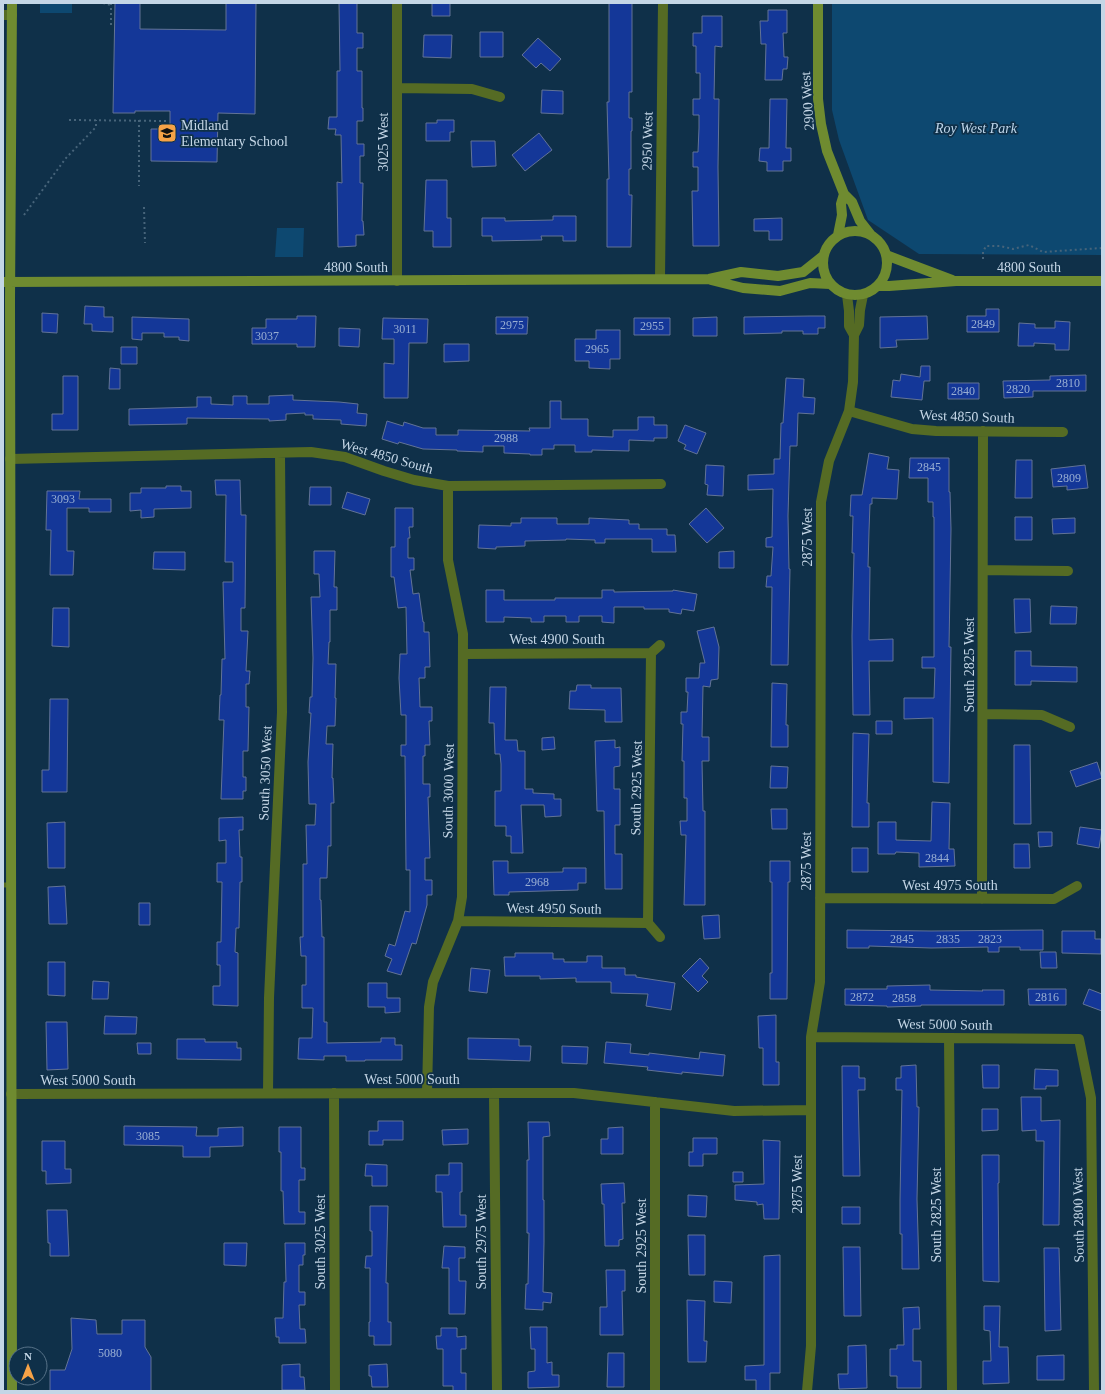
<svg xmlns="http://www.w3.org/2000/svg" width="1105" height="1394" font-family="Georgia,serif">
<style>
.green{fill:#0d4870}
.building{fill:#143798;stroke:#627396}
.lines{fill:none;stroke-linecap:round;stroke-linejoin:round}
.path{stroke:#47647a;stroke-width:2;stroke-dasharray:2 3;stroke-linecap:butt}
.lane{stroke:#556b24;stroke-width:5}
.street{stroke:#556b24;stroke-width:10}
.secondary{stroke:#6f8b30;stroke-width:10}
.labels{text-anchor:middle;stroke-width:3.5;stroke-linejoin:round;paint-order:stroke}
.number-label{font-size:12px;fill:#98aed2}
.street-label{font-size:14px;fill:#c4d6e6;stroke:#0f3049}
.poi-label{font-size:14px;fill:#c4d6e6;stroke:#0f3049;text-anchor:start}
.park-label{font-size:14px;font-style:italic;fill:#bdd5ea;stroke:#0f3049}
</style>
<rect width="100%" height="100%" fill="#0f3049"/>
<!-- green -->
<path class="green" d="M40,3H72V13H40Z
M832,3H1102V255L919,254L868,220L839,140L832,110Z
M277,228H304L303,257H275Z"/>
<!-- building -->
<path class="building" d="M115,3H140V29L226,30V3H256L255,114L218,113L217,162L151,161V129H170V111H135V113H113Z
M339,3H357V33H363V48H357V71H362V108H363V121H357V144H364V156H360V183H363L362,221H363L364,235H356V246L338,247L337,182L342,183L341,135H335L336,129H328L329,117H337V71H340Z
M432,3H450V16H432Z
M609,3H632V92H629V118H632V131H631V169H629V195H632L631,247H607V179H609L607,102H609Z
M768,10H787V33H783L784,57H788L787,69H783L782,80H765L766,44H761L760,21H768Z
M702,16H722V47L715,46L714,99H719L718,167L719,246H693L692,191H698V167H693V152H698L699,128V115H693V99H700V73H696V46H693V33H702Z
M480,32H503V57H480Z
M424,35H452L451,58L423,57Z
M538,38L561,59L550,71L541,63L536,68L522,55Z
M542,90L563,91V114L541,113Z
M770,99H787L786,148H791V161H783V171H767V162L759,161L760,148H769Z
M437,120H454V132H450V141H426V123H437Z
M539,133L552,150L525,171L512,155Z
M471,141H495L496,166L472,167Z
M426,180H447V218H451V247H433V231H424Z
M553,216H576V241H563V236H541L542,240L492,241V236H482V218H505V221L553,220Z
M782,218V240H769V231H754V219Z
M85,306L104,307V317H113V332L92,331V324H84Z
M986,309H999V332H967V316H986Z
M42,313L58,314L57,333L42,332Z
M297,316H316L315,347H297V344H252V328H266V319H297Z
M810,316H825V328H818V334H803V331H782V333L744,334V317Z
M927,316L928,339L896,340L897,347L880,348V317Z
M132,317L189,319V341L179,340V337H164V333H142V340L132,339Z
M496,317H528L527,334H496Z
M717,317V336H693V318Z
M383,318L428,319L427,343H409L408,398H384V363L394,364V339H382Z
M634,318H670V335H634Z
M1055,321L1070,322L1069,350H1055V344L1034,343V346H1018L1019,323L1035,324V328H1055Z
M339,328L360,329L359,347L339,346Z
M596,330H620V359H610V369L589,368V361H575V339H596Z
M444,344H469V361L444,362Z
M121,347H137V364H121Z
M921,366H930V381H924L922,400L891,397L893,380L900,381L901,374L920,377Z
M110,368L120,369V389H109Z
M1086,375V391H1033V397L1004,398L1003,381L1050,380V376Z
M63,376H78V430H52V414H63Z
M786,378L804,379L803,397L815,398L814,414L798,413L797,446H790L788,516L789,569H790L788,665H771L772,587H766L767,576H771L773,547H766V538L772,537L773,489L748,490V475L774,474V459H780L781,423H783Z
M948,383H979V399H948Z
M293,395V400L339,402L358,404L357,413L367,414L366,426L341,424V420L313,419V415H305V413L286,414V420L269,421V419L187,418V424L129,425V409L197,407V397H211V404L233,405V396H247V404H269V396Z
M550,401H561V419H588V436L613,437V430H638V417H654V425H667V438H654V441L629,440V451L592,450V452H575V445H554V449H542V455H530V454L504,453V446H483V452L457,451V450L423,449L399,442L398,444L382,439L387,421L403,426L404,422L423,428H436V435H458V430L530,431L529,428H550Z
M685,425L706,433L697,454L684,449L686,445L678,441Z
M869,453L889,457L887,469L899,470L897,499L872,498V504H870L869,531L868,567H870L869,640L893,639V661H869L870,715H853L852,636L854,553H852L853,516H850L851,495H862Z
M910,458H949V492H950L951,529L949,647H951L949,783L933,782V718L904,719V698H934L935,668H922V657H934V517H933V502H928V478H909Z
M1016,460H1032V498H1015Z
M706,465L724,466L723,496L707,495L708,485L705,484Z
M1085,465L1088,488L1067,490V486L1053,487L1051,469Z
M215,480H240L241,515H246L245,608H241V631H248L246,671H250L249,684H246V707H249L248,751H243V777H246V791H243V799H221L224,720H219L220,695H221L222,659H225L223,582H233V562H225L226,495H216Z
M166,486H181V491H191V508L154,509V517L141,518V510L130,511V493H141V488H166Z
M310,487H331V505H309Z
M47,491H80L79,499H111V512H89V508H67V551H74L73,575H50L51,530H46Z
M347,492L370,499L365,515L342,508Z
M395,508H413V527H409L410,538H408V558H414V570H410L413,594L419,593L423,622H424V632H429L430,667H425V678H419L420,707H432V721H429L430,745H425V756H423V784H430V797H428L430,858H425V880H432V895H427V905L416,944L412,943L401,975L387,971L392,959L385,956L389,944L395,946L405,911L410,912V870H406L405,756H401V745H406V715H401L399,678L400,654H407L406,607L398,608L394,577H391V547H395Z
M706,508L724,528L707,543L689,524Z
M1015,517H1032V540H1015Z
M521,518H557V524H589V518L629,520V524H639V529H667V535H675L676,552H652V539H605V543H595V540L566,539V540L525,541V546L496,547V549L478,548L479,525L511,526V523H521Z
M1075,518V533L1053,534L1052,519Z
M314,551H335L334,587H337V610H330V642H329L328,664H336L335,698H336L335,726H327L326,744H333L332,778H333L334,803H331V846H328L327,878H320V900H321L322,937H324V1022H327V1043L381,1042V1038H395V1045H402V1060H365V1061H346V1056H324V1060L298,1059L299,1038H312L313,1008H302V985H306V956H301L300,937H303V864H307L306,825H315L316,804H309L308,762L311,713H309L310,697H312L313,658L311,597H320L319,574H314Z
M734,551V568H719V552Z
M154,552H185V570L153,569Z
M486,590H504V600H555V598H602V590H614V592L673,591V590L697,594L694,611L682,609L681,614L669,612V609H644V607H614V623L602,622V616H579V622H566V616H544V622H531V618L504,617V622H486Z
M1014,599H1030L1031,632L1015,633Z
M1051,606L1077,607L1076,624H1050Z
M53,608H69V647L52,646Z
M714,627L719,647L718,679L711,680L710,687L703,686L702,737H709V761H702L703,811H705V905H684L686,835H681L680,821H687V798H684V761H682L683,724H681V712H687L688,692H686V678H699L700,663H705L697,631Z
M1015,651H1031V666L1077,667V682L1031,681V685H1015Z
M772,683L787,684L786,725H788V747H771Z
M577,685H591V688H621L622,722H605V710L569,709L570,691H576Z
M490,687H506L505,740H517L518,751H525V789H533V793L554,794V799H561V816L545,817L544,805H521L523,853H511V836H506V826H495V791H501V764L500,754H495L494,723H489Z
M50,699H68L67,792H42V770H49Z
M876,721H892V734H876Z
M853,733L869,734L867,803H869V827H852Z
M554,737L555,749L542,750V738Z
M615,740V748L620,747V766L614,767V789H620V825H615V854H622V889H605L604,811H597L595,741Z
M1014,745H1030L1031,824H1014Z
M1097,762L1102,778L1076,787L1070,771Z
M771,766L788,767L787,788H770Z
M932,802L950,803L949,849H954L955,866L919,867V853L896,852L895,854H878V822H896V840L931,841Z
M771,809H787V829H772Z
M243,817V830H239L240,857H242V882H240L239,928H236L235,952L238,953V1006L213,1005V986H220V965H217V942H221L222,882H217V863H226V840L219,841V818Z
M65,822V868H48L47,823Z
M1080,827L1102,830L1099,848L1077,844Z
M1038,832H1052V846L1039,847Z
M1014,844H1029L1030,868H1014Z
M852,848H868V872H852Z
M493,861H508V873L563,872V868H586V883H578V890L509,892V895H494Z
M770,861H790V882H788L787,999H770V973H772V882H770Z
M65,886L67,924H49L48,887Z
M139,903H150V925H139Z
M719,915L720,938L704,939L702,916Z
M847,930L931,931L1043,930V950H1020V947H999V952H988V947L931,948L869,946V948H847Z
M1062,931H1095V939H1101V954L1062,953Z
M1040,952H1056L1057,968H1041Z
M515,953H553V959H564V962H587V956H602V968H625V975H636V977L675,983L671,1010L646,1006L648,994L611,993V982H576V978L540,979V976H505L504,957H515Z
M700,958L709,968L702,976L708,982L698,992L682,976Z
M48,962H65V996L48,995Z
M471,968L490,970L487,993L469,991Z
M93,981L109,982L108,999H92Z
M368,983H387V998H400V1012L385,1013V1007H368Z
M930,985V990L983,991L982,990H1004V1005H921V1006L887,1007V1006L845,1005V989H887V986Z
M1028,989H1066V1005H1029Z
M1089,989L1102,994V1011L1083,1004Z
M776,1015V1062H779V1085H763V1048H759L758,1016Z
M105,1016L137,1017L136,1034H104Z
M46,1022H67L68,1069L47,1070Z
M468,1038L519,1039V1046H531L530,1061L468,1059Z
M177,1039H205V1042H237V1048H241V1060L177,1059Z
M606,1042L631,1044L630,1053L649,1055V1053L699,1059L700,1052L725,1055L723,1076L682,1072V1074L647,1070L648,1067L604,1063Z
M137,1043H151V1054H138Z
M562,1046L588,1047L587,1064L562,1063Z
M916,1065L917,1107H919L917,1199L919,1269H902V1234H900V1200L902,1090H896V1078H901V1066Z
M982,1065H999V1088H983Z
M842,1066H859V1078H865V1090H858L860,1176H843Z
M1035,1069L1058,1070V1086H1046V1089H1034Z
M1021,1097H1041V1121L1060,1120L1059,1225H1043L1044,1141H1036V1130L1022,1131Z
M982,1109H998V1130L982,1131Z
M378,1121H403V1140H383V1145H369V1131H378Z
M528,1122H549L550,1136L543,1137V1200H544V1242L543,1292L552,1293L551,1303L543,1302V1310L525,1309L526,1284H528L529,1233H527V1160H529Z
M124,1126L197,1127L196,1136H218V1128L243,1127V1146L210,1147V1157H183V1146L124,1145Z
M279,1127H301V1168H305V1180H299V1212H305V1224H284L283,1191H281V1152H279Z
M623,1127V1154H601V1139H608V1128Z
M468,1129V1144L443,1145L442,1130Z
M693,1138H717V1154H703V1166H689V1152H693Z
M763,1140L780,1141L779,1219H764L763,1204L757,1205V1202L735,1200V1185L764,1184Z
M42,1141H65V1169H71V1183L46,1184V1171H42Z
M982,1155H999V1183H998L999,1282L983,1281Z
M449,1163H462V1192H460V1215H466V1227H443L442,1192H436V1175H449Z
M366,1164L387,1165V1186H372V1176H365Z
M733,1172H743V1182H733Z
M624,1183L625,1203H622L623,1239L619,1240V1246H605L604,1204H602L601,1184Z
M688,1195L707,1196L706,1217L688,1216Z
M370,1206H388L386,1283H388V1322H391V1345H374V1336H369V1322H370V1268H365L366,1256H372V1231H370Z
M842,1207H860V1224H842Z
M47,1210H67L69,1256H50V1243H48Z
M688,1235H705V1275H689Z
M224,1243H247L246,1266L224,1265Z
M285,1243H305V1255H303V1265H299V1292H305V1305H299L300,1329H305L306,1343H279V1337H276L275,1318H283L284,1282H286Z
M444,1246L465,1247V1258H459V1281H466L465,1314H449V1268H442Z
M843,1247H860L861,1316H844Z
M1044,1248H1059L1061,1330L1045,1331Z
M780,1255V1373H770V1391H756V1380H745V1366L764,1365V1256Z
M606,1270H625V1291H622L623,1335H600V1307H607Z
M714,1281L732,1282L731,1303L714,1302Z
M687,1300L705,1301L704,1341H707L706,1362H688Z
M984,1306H1000L999,1347H1008L1009,1383L983,1384V1361H991L990,1331L984,1330Z
M919,1307L920,1329H913V1361H921V1388H897V1376H890V1349H897V1345H904L903,1308Z
M71,1318L96,1320L97,1334H122V1320H145V1347L151,1357V1391H50V1370H65L72,1349Z
M530,1327H547V1363L552,1362V1375H559V1387L528,1388V1372L535,1371V1349H531Z
M441,1328H457V1337L466,1336V1349H461V1373H466V1391H453V1386H443V1349H437L436,1336H441Z
M866,1345L867,1388L839,1389L838,1374H848V1346Z
M608,1353H624V1387H607Z
M1064,1355V1380H1037V1356Z
M300,1364V1377H304L305,1390H282V1365Z
M387,1364L388,1387H372L371,1376H369V1365Z"/>
<g class="lines">
<!-- path -->
<path class="path" d="M103,3L111,5
M111,3V28
M1101,3H1102
M69,120L166,121
M139,120V186
M144,207L145,243
M24,215L66,158L96,127V120
M983,259V252L986,246H1000L1013,249L1029,245L1043,252L1102,248"/>
<!-- lane -->
<path class="lane" d="M3,885H11"/>
<!-- street -->
<path class="street" d="M397,3V281
M3,15H12
M397,88L472,89L500,97
M660,279L663,3
M847,295L849,311V326L854,335
M849,411L912,429L936,431L1063,432
M10,459L311,452L345,457L384,471L414,480L448,486L661,484
M983,570L1068,571
M651,653L660,645
M464,654L651,653
M983,714L1042,715L1070,727
M820,898L1054,899L1077,886
M982,899L983,431
M458,921L648,923
M648,923L651,653
M648,923L660,937
M811,1037L1079,1039L1091,1098L1094,1391
M949,1038L952,1391
M268,1093L269,998L282,712L280,453
M334,1093L335,1391
M427,1093L429,1007L433,982L458,921L462,897L463,634L448,560V486
M494,1093L497,1391
M11,1094L574,1093L734,1111L811,1110
M655,1102V1391
M807,1391L811,1346V1037L820,982L821,502L829,461L849,411L853,382L854,335L859,325L860,310L863,295"/>
<!-- secondary -->
<path class="secondary" d="M12,3L10,300L12,1391
M818,3V99L821,124L827,151L844,194L852,202L860,221L871,235
M823 263a32 32 0 1 1 64 0a32 32 0 1 1-64 0Z
M838,235L842,215L841,204L844,194
M886,255L952,280
M711,280L743,288L780,291L810,283L830,284
M3,282L709,279L741,272L778,276L803,272L823,256
M878,286H889L956,281H1102"/>
</g>
<!-- icons -->
<defs>
<g id="school-square" transform="scale(1)"><rect x="-9" y="-9" width="18" height="18" rx="4" fill="#f6a247" stroke="#0f3049"/><path d="M0-5L7-2L0 1L-7-2ZM-4 1L0 2.5L4 1V4Q0 6-4 4Z" fill="#111"/></g>
</defs>
<g fill-rule="evenodd">
<use href="#school-square" x="167" y="133"/>
</g>
<g class="labels">
<!-- number labels -->
<g class="number-label">
<text x="983" y="328">2849</text>
<text x="512" y="329">2975</text>
<text x="652" y="330">2955</text>
<text x="405" y="333">3011</text>
<text x="267" y="340">3037</text>
<text x="597" y="353">2965</text>
<text x="1068" y="387">2810</text>
<text x="1018" y="393">2820</text>
<text x="963" y="395">2840</text>
<text x="506" y="442">2988</text>
<text x="929" y="471">2845</text>
<text x="1069" y="482">2809</text>
<text x="63" y="503">3093</text>
<text x="937" y="862">2844</text>
<text x="537" y="886">2968</text>
<text x="902" y="943">2845</text>
<text x="948" y="943">2835</text>
<text x="990" y="943">2823</text>
<text x="862" y="1001">2872</text>
<text x="1047" y="1001">2816</text>
<text x="904" y="1002">2858</text>
<text x="148" y="1140">3085</text>
<text x="110" y="1357">5080</text>
</g>
<!-- street labels -->
<g class="street-label">
<text transform="translate(807 101) rotate(-94)" y="5">2900 West</text>
<text transform="translate(647 141) rotate(-89)" y="5">2950 West</text>
<text transform="translate(383 142) rotate(-90)" y="5">3025 West</text>
<text x="356" y="272">4800 South</text>
<text x="1029" y="272">4800 South</text>
<text transform="translate(967 416) rotate(2)" y="5">West 4850 South</text>
<text transform="translate(387 456) rotate(16)" y="5">West 4850 South</text>
<text transform="translate(807 537) rotate(-90)" y="5">2875 West</text>
<text x="557" y="644">West 4900 South</text>
<text transform="translate(969 665) rotate(-90)" y="5">South 2825 West</text>
<text transform="translate(265 773) rotate(-88)" y="5">South 3050 West</text>
<text transform="translate(636 788) rotate(-89)" y="5">South 2925 West</text>
<text transform="translate(448 791) rotate(-89)" y="5">South 3000 West</text>
<text transform="translate(806 861) rotate(-90)" y="5">2875 West</text>
<text x="950" y="890">West 4975 South</text>
<text transform="translate(554 908) rotate(1)" y="5">West 4950 South</text>
<text transform="translate(945 1024) rotate(1)" y="5">West 5000 South</text>
<text x="412" y="1084">West 5000 South</text>
<text x="88" y="1085">West 5000 South</text>
<text transform="translate(797 1184) rotate(-90)" y="5">2875 West</text>
<text transform="translate(936 1215) rotate(-90)" y="5">South 2825 West</text>
<text transform="translate(1078 1215) rotate(-91)" y="5">South 2800 West</text>
<text transform="translate(320 1242) rotate(-90)" y="5">South 3025 West</text>
<text transform="translate(481 1242) rotate(-90)" y="5">South 2975 West</text>
<text transform="translate(641 1246) rotate(-90)" y="5">South 2925 West</text>
</g>
<!-- poi labels -->
<g class="poi-label">
<text x="181" y="130">Midland<tspan x="181" dy="16">Elementary School</tspan></text>
</g>
<!-- park labels -->
<g class="park-label">
<text x="976" y="133">Roy West Park</text>
</g>
</g>
<!-- border -->
<rect width="1105" height="1394" fill="none" stroke="#c4d6e6" stroke-width="8"/>
<!-- north arrow -->
<g transform="translate(28 1366)"><circle r="19" fill="#0f3049" stroke="#577288"/>
<path d="M0-3L7 15L0 10L-7 15Z" fill="#f6a247"/>
<text y="-6" font-size="11" font-weight="bold" text-anchor="middle" fill="#c4d6e6">N</text>
</g>
</svg>
